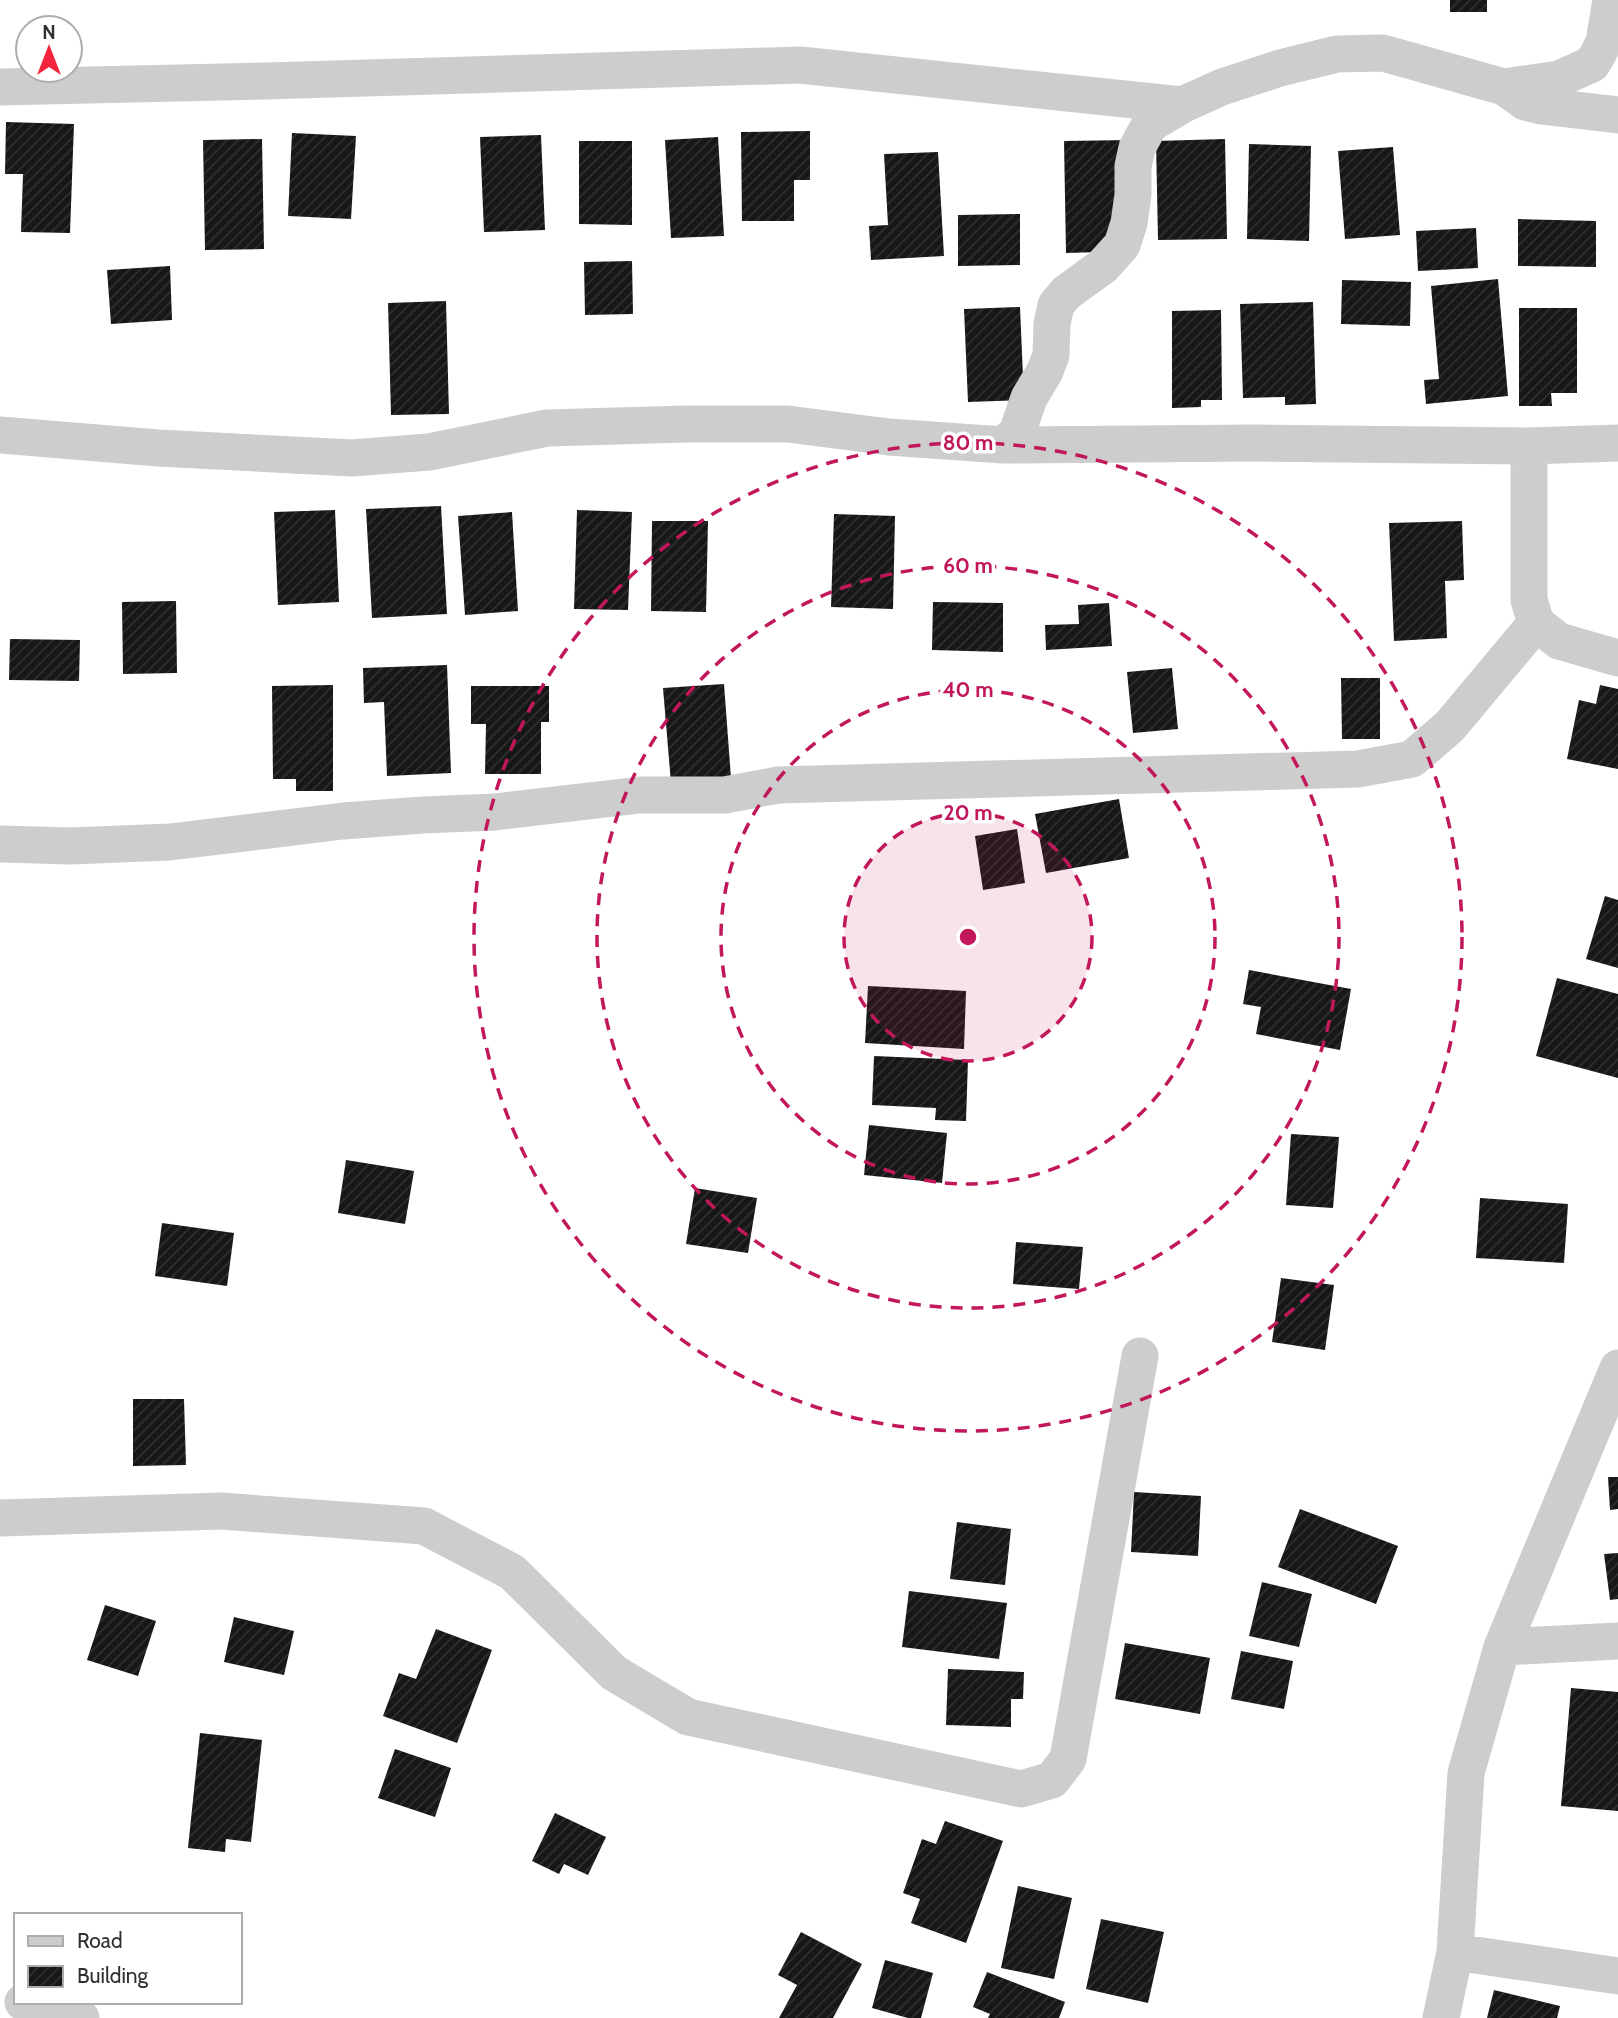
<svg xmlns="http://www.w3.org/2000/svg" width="1618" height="2018" font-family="Cabin,sans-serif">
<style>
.building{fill:url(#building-hatch)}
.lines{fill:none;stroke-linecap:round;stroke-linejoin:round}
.minor{stroke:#cdcdcd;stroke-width:37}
.ring{fill:none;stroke:#c2185b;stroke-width:3.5;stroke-dasharray:12 9}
.centre{fill:#c2185b;stroke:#fff;stroke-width:3.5}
.ring-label{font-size:21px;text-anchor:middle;font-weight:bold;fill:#c2185b;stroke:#fff;stroke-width:7;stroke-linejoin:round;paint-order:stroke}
</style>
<defs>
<pattern id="building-hatch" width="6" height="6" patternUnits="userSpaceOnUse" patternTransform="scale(1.75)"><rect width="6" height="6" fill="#171717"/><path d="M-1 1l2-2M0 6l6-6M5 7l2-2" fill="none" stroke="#303030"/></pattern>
</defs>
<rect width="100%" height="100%" fill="#fff"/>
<!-- building -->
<path class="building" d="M1450,0H1487V12H1450Z
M6,122L74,124L70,233L21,232L23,174H5Z
M810,131V180H794V221H742L741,132Z
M292,133L356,136L351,219L288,216Z
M541,135L545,230L484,232L480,137Z
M718,137L724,236L671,238L665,140Z
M262,139L264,249L205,250L203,140Z
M1225,139L1227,239L1158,240L1156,141Z
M1130,140L1133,251L1066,253L1064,141Z
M579,141H632V225L579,224Z
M1249,144L1311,146L1309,241L1247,239Z
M1393,147L1400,235L1345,239L1338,151Z
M938,152L944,256L871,260L869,226L888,225L884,154Z
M1020,214V265L958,266V215Z
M1518,219L1596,221V267L1518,266Z
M1476,228L1478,268L1418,271L1416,231Z
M632,261L633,314L585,315L584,262Z
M170,266L172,320L111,324L107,270Z
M1498,279L1508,396L1426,404L1424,380L1439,379L1431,286Z
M1342,280L1411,282L1410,326L1341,324Z
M446,301L449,414L391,415L388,303Z
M1313,302L1316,404L1285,405V397L1243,398L1240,304Z
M1020,307L1024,400L968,402L964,309Z
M1519,308H1577V393H1551L1552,406H1519Z
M1221,310L1222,400H1201V407L1172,408V311Z
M441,506L447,614L372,618L366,509Z
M335,510L339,602L278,605L274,512Z
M577,510L632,512L628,610L574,609Z
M512,512L518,611L465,615L458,516Z
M834,514L895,516L893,609L831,607Z
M652,521H708L706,612L651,611Z
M1462,521L1464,580L1445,581L1447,638L1394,641L1389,523Z
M176,601L177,673L123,674L122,602Z
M933,602L1003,603V652L932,650Z
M1109,603L1112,646L1046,650L1045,625L1079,624L1078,605Z
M10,639L80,640L79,681L9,680Z
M447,665L451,773L387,776L384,702L364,703L363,668Z
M1172,668L1178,729L1133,733L1127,672Z
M1341,678H1380V739H1342Z
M724,684L731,778L671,783L663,688Z
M333,685V791H296V779H273L272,686Z
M1600,685L1618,689V769L1567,759L1579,700L1596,704Z
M471,686H549V722H541V774H485L486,724H471Z
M1119,799L1129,858L1046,873L1035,814Z
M1017,829L1025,883L983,890L975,836Z
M1605,896L1618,900V968L1586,959Z
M1249,970L1351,989L1340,1050L1256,1034L1261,1007L1243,1004Z
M1557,978L1618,994V1078L1536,1056Z
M868,986L966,991L964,1049L865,1043Z
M874,1056L968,1060L966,1121L935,1120L936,1108L872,1105Z
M869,1125L947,1133L942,1183L864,1175Z
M1291,1134L1339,1137L1333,1208L1286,1205Z
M346,1160L414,1171L405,1224L338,1213Z
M695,1188L757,1198L748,1253L686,1244Z
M1480,1198L1568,1204L1564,1263L1476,1258Z
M162,1223L234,1233L227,1286L155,1276Z
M1016,1242L1083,1247L1079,1289L1013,1284Z
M1281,1278L1334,1285L1325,1350L1272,1342Z
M133,1399H184L186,1465L133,1466Z
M1608,1477H1618V1509L1610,1510Z
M1134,1492L1201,1496L1198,1556L1131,1552Z
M1300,1509L1398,1546L1376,1604L1278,1567Z
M957,1522L1011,1529L1005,1585L950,1579Z
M1618,1553V1599L1610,1600L1604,1554Z
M1262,1582L1312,1594L1299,1647L1249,1636Z
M909,1591L1007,1603L999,1659L902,1647Z
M105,1605L156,1621L138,1676L87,1660Z
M234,1617L294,1631L284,1675L224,1662Z
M436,1629L492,1650L457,1743L383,1716L399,1673L416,1679Z
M1125,1643L1210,1658L1200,1714L1115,1699Z
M1241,1651L1293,1661L1284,1709L1231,1699Z
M948,1669L1024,1672L1023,1699H1011V1727L946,1725Z
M1571,1688L1618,1692V1811L1561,1806Z
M200,1733L262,1740L251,1842L226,1839L225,1852L188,1848Z
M395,1749L451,1768L435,1817L378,1798Z
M555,1813L606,1837L588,1875L564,1864L559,1874L532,1861Z
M945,1821L1003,1841L966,1943L911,1923L920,1899L903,1893L922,1839L936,1844Z
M1018,1886L1072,1898L1054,1979L1001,1968Z
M1101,1919L1164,1932L1148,2003L1086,1989Z
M801,1932L862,1964L833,2018H779L797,1985L778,1975Z
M885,1960L933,1973L921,2018H908L872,2008Z
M987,1972L1065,2002L1059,2018H988L990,2014L973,2007Z
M1494,1990L1560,2006L1557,2018H1487Z"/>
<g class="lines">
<!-- minor -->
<path class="minor" d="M0,87L266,81L800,65L1182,105
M1504,87L1525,102L1541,106L1618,115
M0,435L158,448L352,458L429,452L547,428L685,424H788L889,437L1003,445L1256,443L1529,446L1618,443
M1003,445L1017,433L1029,398L1045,371L1051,355L1052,324L1056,305L1066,293L1103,266L1122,245L1129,223L1133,195V166L1137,148L1150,124L1182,105L1222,87L1280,68L1337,54L1383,53L1504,87L1559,79L1592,64L1598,54L1604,42L1611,0
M1529,446V600L1536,623L1559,641L1618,658
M0,844L71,846L170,842L343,821L423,815L495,812L640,795H725L778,785L1358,769L1412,759L1450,726L1536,623
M0,1518L221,1511L424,1526L512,1572L614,1673L688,1717L1021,1789L1052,1780L1068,1759L1140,1356
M1502,1647L1618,1641
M1455,1952L1618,1976
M23,2002L81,2018
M1441,2018L1455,1952L1466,1773L1502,1647L1618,1368"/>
</g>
<!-- distance rings -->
<circle cx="968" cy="937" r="124" fill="#c2185b" fill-opacity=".12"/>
<g class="ring">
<circle cx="968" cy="937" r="124"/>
<circle cx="968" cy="937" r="247"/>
<circle cx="968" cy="937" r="371"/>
<circle cx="968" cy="937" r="494"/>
</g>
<circle cx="968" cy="937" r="10" class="centre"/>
<g class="ring-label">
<text x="968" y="450">80 m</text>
<text x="968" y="573">60 m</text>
<text x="968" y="697">40 m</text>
<text x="968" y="820">20 m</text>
</g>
<!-- legend -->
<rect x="14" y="1913" width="228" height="91" fill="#ffffff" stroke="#acacac" stroke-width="2"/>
<rect x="28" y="1936" width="35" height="10" fill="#cdcdcd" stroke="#acacac" stroke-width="2"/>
<text x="77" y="1948" font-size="21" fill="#303030">Road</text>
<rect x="28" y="1966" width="35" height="21" fill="url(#building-hatch)" stroke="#acacac" stroke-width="2"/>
<text x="77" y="1983" font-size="21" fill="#303030">Building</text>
<!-- north arrow -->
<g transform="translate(49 49)"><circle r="33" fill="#ffffff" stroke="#acacac" stroke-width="2"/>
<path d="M0-5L12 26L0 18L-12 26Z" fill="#f5243e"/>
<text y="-10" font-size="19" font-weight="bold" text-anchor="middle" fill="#303030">N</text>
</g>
</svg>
